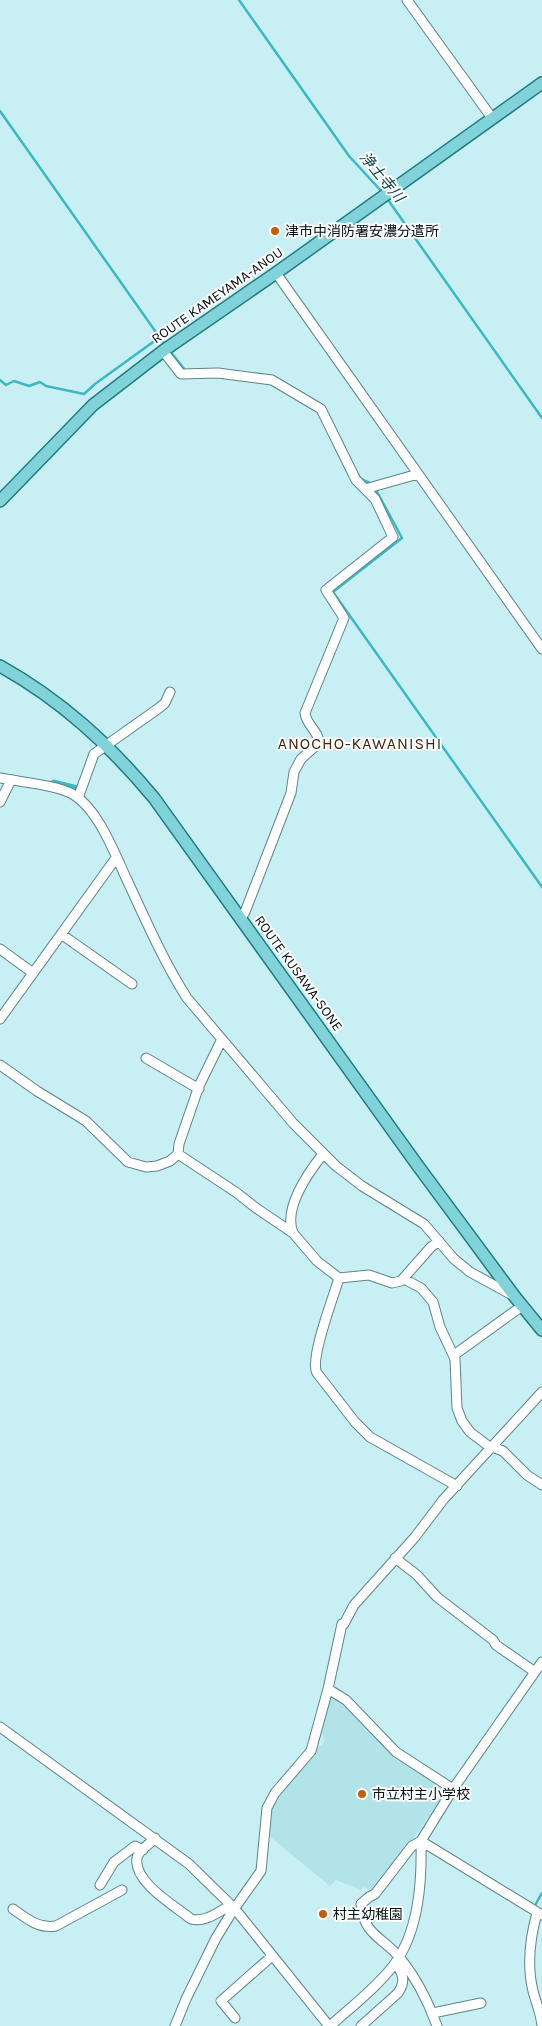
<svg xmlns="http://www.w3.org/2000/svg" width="542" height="2026" font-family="Karla,'Noto Sans JP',sans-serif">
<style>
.built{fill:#b1e3e8}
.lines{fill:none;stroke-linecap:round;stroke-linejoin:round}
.stream{stroke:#3db8c2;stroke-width:2.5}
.canal{stroke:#3db8c2;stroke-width:9}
.minor-casing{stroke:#5f8488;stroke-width:11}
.major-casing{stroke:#207b82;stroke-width:14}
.minor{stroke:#fff;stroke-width:9}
.major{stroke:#82d3d9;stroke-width:11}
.poi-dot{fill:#bd610f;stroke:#fff;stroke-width:2}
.labels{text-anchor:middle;stroke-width:4;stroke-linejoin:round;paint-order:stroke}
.poi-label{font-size:14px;fill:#030f10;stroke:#fff;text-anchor:start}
.street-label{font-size:14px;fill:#030f10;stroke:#fff}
.water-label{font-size:15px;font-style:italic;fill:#0e4449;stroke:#fff}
.quarter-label{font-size:16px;letter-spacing:1px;fill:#43230c;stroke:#fff}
</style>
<rect width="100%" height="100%" fill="#c8f0f4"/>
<!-- built -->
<path class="built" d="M334,1695L356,1713L386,1745L394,1758L400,1762L404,1759L446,1789L447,1791L390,1871L373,1891L363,1887L361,1890L336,1880L330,1886L268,1835L269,1811L277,1796L319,1746H322L325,1739L320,1731L329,1697Z"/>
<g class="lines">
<!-- stream -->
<path class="stream" d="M239,0L349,156L383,193
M0,111L165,345
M386,197L542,418
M170,351L185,370
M0,380L6,385L14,381L29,386L40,382L46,386L84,394L95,384L160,337
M358,475L361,479L372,484
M375,488L402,538L333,592L542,887
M534,1907L542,1893"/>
<!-- canal -->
<path class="canal" d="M54,784L78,790"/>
<!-- minor casing -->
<g class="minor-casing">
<path id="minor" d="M407,0L492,118
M276,273L542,649
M163,351L181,374L218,373L272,380L321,409L356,480L375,499L393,537L326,590L344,618L305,713C306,725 319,731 319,743L301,759L294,772L291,793L245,912L241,918
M365,489L418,474
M0,778C20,782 58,785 74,795C99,810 116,857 128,882C146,921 164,962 187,998L293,1123L336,1166L362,1186L424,1224L454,1259L470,1272L514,1296
M78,798L94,754L159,708L165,703L170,692
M0,802L11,780
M61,934L132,984
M0,949L33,973
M0,1019L116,858
M146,1058L199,1089
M0,1065L37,1091L86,1121L128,1162L146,1167L157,1166L170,1161L178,1154L179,1144L199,1086L222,1039
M178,1154L237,1193L256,1208L293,1233L317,1261L339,1278L369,1275L392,1283L401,1281L431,1247L439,1241
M293,1233C283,1208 308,1173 323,1154
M339,1278C334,1296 309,1359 317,1373L355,1422L370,1437L457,1486
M404,1279L421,1288L433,1302L440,1327L455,1359L457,1408L462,1421L470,1432L491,1448
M454,1355L522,1306
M492,1447L503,1451L527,1475L542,1485
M395,1558L417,1575L437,1597L493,1640L496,1645L535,1672
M328,1689L346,1700L396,1752L453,1789
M0,1727L189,1864L235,1909L329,2026
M155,1838C150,1844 138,1851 137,1858C133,1882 175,1906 191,1919C205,1923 218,1912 231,1905
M421,1841L542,1915
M100,1885L114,1862L135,1846L143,1850
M13,1909C27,1919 39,1929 56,1926L122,1890
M537,1913C530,1938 527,1966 533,1991C536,2003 541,2013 542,2026
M433,2013L481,2003
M235,2018L221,2001L272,1956
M175,2026L186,1999L216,1938L232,1912L261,1871L267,1808L275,1793L311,1751L328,1689L342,1624H344L354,1605L415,1537L443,1500L542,1392
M330,2026C351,2007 376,1988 393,1966C419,1932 422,1882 421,1841
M361,2026L398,1993C406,1981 403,1974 396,1963
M437,2026C428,2001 417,1979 400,1958C384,1938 363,1935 361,1904L369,1897L375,1894L412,1846L421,1841L453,1789L542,1662"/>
</g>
<!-- major casing -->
<g class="major-casing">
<path id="major" d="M0,501L93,405L163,351L276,273L542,83
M0,666C61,700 109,744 154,798L418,1166L515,1297L542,1330"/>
</g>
<!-- minor -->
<use href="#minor" class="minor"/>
<!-- major -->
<use href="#major" class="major"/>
</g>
<!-- markers -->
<g class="poi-dot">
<circle cx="275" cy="231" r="5"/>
<circle cx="362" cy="1794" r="5"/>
<circle cx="323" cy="1914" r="5"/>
</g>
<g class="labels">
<!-- poi labels -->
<g class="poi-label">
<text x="285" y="236">津市中消防署安濃分遣所</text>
<text x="372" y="1799">市立村主小学校</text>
<text x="333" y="1919">村主幼稚園</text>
</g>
<!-- street labels -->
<g class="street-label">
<text transform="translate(217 295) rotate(-35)" y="5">ROUTE KAMEYAMA-ANOU</text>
<text transform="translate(299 973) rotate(54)" y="5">ROUTE KUSAWA-SONE</text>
</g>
<!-- water labels -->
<g class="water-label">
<text transform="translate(382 177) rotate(50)" y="5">浄土寺川</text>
</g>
<!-- quarter labels -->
<g class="quarter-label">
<text x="360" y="749">ANOCHO-KAWANISHI</text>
</g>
</g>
</svg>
